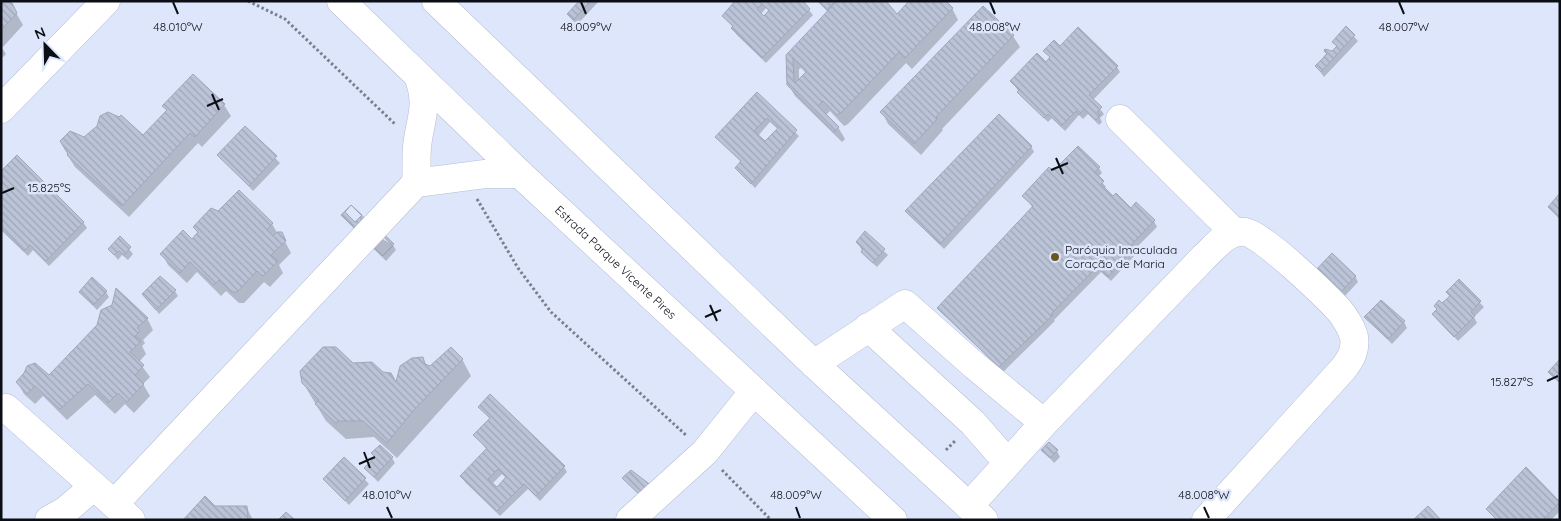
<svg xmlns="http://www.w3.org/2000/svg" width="1561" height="521" font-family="Quicksand,sans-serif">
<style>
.shadow{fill:#0003;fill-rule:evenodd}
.building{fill:url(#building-back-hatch);stroke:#a0a7bb;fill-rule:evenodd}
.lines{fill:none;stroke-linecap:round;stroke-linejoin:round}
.minor-casing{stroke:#b5bdd1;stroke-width:29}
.major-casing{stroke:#b5bdd1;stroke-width:29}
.path{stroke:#7a7f8e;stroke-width:3;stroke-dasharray:2.5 2.5;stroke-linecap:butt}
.minor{stroke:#fff;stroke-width:28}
.major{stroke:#fff;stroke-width:28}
.ticks{fill:none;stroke:#0b0e15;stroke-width:2}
.poi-dot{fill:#695624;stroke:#dee6fb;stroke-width:2}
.labels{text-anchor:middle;stroke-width:5;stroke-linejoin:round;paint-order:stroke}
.poi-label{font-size:12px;fill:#0b0e15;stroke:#dee6fb;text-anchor:start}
.street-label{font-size:12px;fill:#0b0e15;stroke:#dee6fb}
.ticks-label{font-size:12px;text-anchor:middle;fill:#0b0e15;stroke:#dee6fb;stroke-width:5;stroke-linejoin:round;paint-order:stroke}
</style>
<defs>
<pattern id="building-back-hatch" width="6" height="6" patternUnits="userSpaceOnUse" patternTransform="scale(1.25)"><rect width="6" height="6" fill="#bbc3d7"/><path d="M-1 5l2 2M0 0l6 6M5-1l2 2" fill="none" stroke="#9fa6b8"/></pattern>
</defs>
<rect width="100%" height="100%" fill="#dee6fb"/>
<!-- shadow -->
<path class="shadow" d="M1,1L11,4L23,25L2,48L6,54L1,59Z
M581,1H599L577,25L568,15Z
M737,1H805L803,3L813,15L766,63L736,34L733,27L723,16ZM766,8L769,11L764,17L761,14Z
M817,1H883L897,15L952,8L958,20L912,69L906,63L848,124L844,126L830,111L826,115L838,127L845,139L842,142L795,96L788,84L787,55L828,12ZM801,68L806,73L799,79V69Z
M983,8L1013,36L1020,47L942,129L943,130L921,155L888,124L882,112Z
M1346,28L1358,41L1324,77L1316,66L1329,50L1332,53L1337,48L1334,42Z
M1060,48L1117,67L1120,72L1093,100L1104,114L1100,118L1102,122L1099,125L1088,114L1083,119L1079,115L1065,131L1052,118L1048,122L1022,97L1012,81L1046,63L1051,59L1045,51Z
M757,94L799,136L755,188L736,168L742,163L717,137ZM770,122L778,129L765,143L758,136Z
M224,105L231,116L202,147L198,143L129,217L75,167L68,156L84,139L143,137L167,112L164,106Z
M245,127L280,163L253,191L219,155Z
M1031,146L1034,152L944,249L906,211Z
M1099,168L1102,173L1098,177L1106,187L1104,189L1113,198L1154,221L1157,227L1134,250L1136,254L1111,281L1101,272L1054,320L1055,321L1003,372L938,308L1033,208L1024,196L1053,173Z
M1,173L83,222L87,228L49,266L33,250L28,256L1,230Z
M239,192L272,224L278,234H281L291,253L279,265L283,273L270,287L264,282L244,303H239L226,291L221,296L197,272L187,283L168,265L162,254L192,240L198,234L194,227L211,210L215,209L219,212Z
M1560,195V220L1549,207Z
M342,216L393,245L396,250L386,261Z
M865,233L888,255L877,267L866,257L857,242Z
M120,238L133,254L128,260L122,255L118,260L110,249Z
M1355,276L1358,282L1343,298L1320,277Z
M1459,281L1484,307L1474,317L1477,323L1458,341L1433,314L1450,297L1447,292Z
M175,291L178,296L159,314L144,294Z
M80,292H106L109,297L97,310Z
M147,318L153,330L143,340L145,343L142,346L146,354L139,362L150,377L143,384L150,396L134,413L125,404L115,414L95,395L67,420L43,396L35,404L24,394L18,383L49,377Z
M1366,318L1404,322L1407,328L1392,344Z
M422,358L427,366L431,367L462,359L471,376L397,458L374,437L346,439L326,421L303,383L353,365L396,384Z
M480,407L564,467L567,472L540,501L528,489L500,516L465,482L462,476L487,450L475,435L490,419ZM502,474L506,478L497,489L492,484Z
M1043,450L1057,451L1060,457L1054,463Z
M344,458L369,484L349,505L324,479Z
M392,458L395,463L378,482L366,469Z
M1526,468L1560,502V511L1551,520H1496L1488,509Z
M631,471L645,501L624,479Z
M215,508H247L253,520H184Z"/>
<!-- building -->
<path class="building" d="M1,1L12,3L17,13L1,30Z
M579,1H591L573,20L567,14Z
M735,1H803L810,9L762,58L731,28L733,26L722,16ZM762,4L769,10L764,16L757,9Z
M818,1H835L827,10Z
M837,1H886L897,14L909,1H946L953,8L905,58L899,52L842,112L837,115L823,101L818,106L839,127L834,132L787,85L786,55ZM793,58L807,71L795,83L794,82Z
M983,6L1014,35L936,117L938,118L914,144L880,112Z
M1346,26L1355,35L1321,72L1315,66L1327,54L1324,51L1325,49L1332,51L1337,46L1332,42Z
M1078,27L1118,66L1089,95L1102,107L1097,112L1100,115L1096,120L1084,109L1079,115L1076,111L1061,126L1048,114L1044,118L1017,92L1019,90L1010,81L1037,53L1046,62L1050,57L1043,51L1054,40L1060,46Z
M193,74L225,104L195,137L190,133L122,206L67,155L68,154L60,141L70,131L84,137L97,126L100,116L108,112L119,117L121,115L143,135L167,110L162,106Z
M757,92L797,130L751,184L735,168L741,161L715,137ZM767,118L778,128L765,141L754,131Z
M999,114L1032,146L940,244L905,211Z
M245,126L277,156L249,186L217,155Z
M1078,146L1100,167L1095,172L1104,181L1101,184L1113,196L1116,193L1131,208L1136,202L1155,220L1131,245L1134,248L1108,277L1097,267L1051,314L1053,315L999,367L937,308L1033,206L1022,196L1049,167L1053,171Z
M17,155L84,222L46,261L30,245L24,251L1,229V171Z
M239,190L273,223L267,230L273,236L277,232H282L286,241L271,255L278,261L263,276L257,271L237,292H232L219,280L214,285L190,262L180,273L160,254L183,230L192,239L198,232L193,227L211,208L218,211Z
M1560,193V218L1548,207Z
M351,205L393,246L383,256L341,215Z
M351,205L362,215L355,222L345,212Z
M378,229L394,244L382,256L366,241Z
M865,231L885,249L873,263L861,252L863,249L856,242Z
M120,236L131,247L124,255L119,251L114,255L108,249Z
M1332,253L1356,276L1339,294L1315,271Z
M160,276L176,290L156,310L142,294Z
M92,277L107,291L93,305L79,292Z
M1459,279L1481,301L1471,312L1475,316L1454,337L1432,314L1437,309L1434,306L1439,300L1442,303L1450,296L1446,292Z
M116,288L148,318L137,328L140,331L135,336L141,341L130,352L144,365L135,375L144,384L127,402L118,393L108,403L88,384L60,409L35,386L27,394L16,382L24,373L27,366L35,363L49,375L97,325L101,310L112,305Z
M1381,300L1405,321L1388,339L1364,317Z
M323,347H336L353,363L372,362L383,372L391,373L396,382L400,366L412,358L423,357L425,364L430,366L451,347L463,359L413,411L387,443L363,421H339L336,423L315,404L319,400L302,383L300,371Z
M1560,359V383L1548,372Z
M490,394L565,466L536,496L524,484L497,511L460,476L487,448L473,435L490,418L478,407ZM498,469L506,477L497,487L488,479Z
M1049,442L1058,450L1050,458L1041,450Z
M380,445L393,457L374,477L364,468L375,457L371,453Z
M344,457L366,478L345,501L323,479Z
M1526,467L1560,502L1543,520H1497L1486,509Z
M631,470L652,486L642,497L622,478Z
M205,496L215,506H247L248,520H183Z
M1428,506L1441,520H1413Z
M286,512L295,520H278Z"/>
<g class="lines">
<!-- minor casing -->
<g class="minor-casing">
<path id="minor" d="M1,109L106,1
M1120,119L1234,232
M416,183C417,171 416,159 417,147C420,118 429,108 419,78
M868,327L973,423L1008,463
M814,364L905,304L975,366L1044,423
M6,408L114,504
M969,506L1044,423L1204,257C1216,246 1227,230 1245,232C1262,234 1325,295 1339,310C1345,317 1352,329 1354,337C1356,350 1351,359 1343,369L1206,520
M49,520L65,511L94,486
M131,520L114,504L416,183L485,174H520
M630,520L705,452L754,391"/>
</g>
<!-- major casing -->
<g class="major-casing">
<g id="major">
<path id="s1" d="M341,1L520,174L893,520"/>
<path d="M436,1L814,364L984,520"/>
</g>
</g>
<!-- path -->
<path class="path" d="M248,1L285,19L396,125
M477,199L518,268L551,312L687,436
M946,450L955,441
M722,470L771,520"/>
<!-- minor -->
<use href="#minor" class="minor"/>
<!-- major -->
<use href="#major" class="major"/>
</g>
<!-- ticks -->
<path class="ticks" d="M173,2L178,14M581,2L586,14M990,2L995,14M1399,2L1404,14M212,94L219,110M207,106L223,99M1056,158L1063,174M1051,170L1068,163M2,193L14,188M710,305L717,321M705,317L721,310M1547,381L1558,376M364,452L370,468M359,464L375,457M387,507L392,518M796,507L800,518M1204,507L1209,518"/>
<!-- markers -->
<circle class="poi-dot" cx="1055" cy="257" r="5"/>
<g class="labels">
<!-- poi labels -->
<g class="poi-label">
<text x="1065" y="254">Paróquia Imaculada<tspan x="1065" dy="14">Coração de Maria</tspan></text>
</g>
<!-- street labels -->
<g class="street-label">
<text dy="4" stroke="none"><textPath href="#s1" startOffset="379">Estrada Parque Vicente Pires</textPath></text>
</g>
</g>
<g class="ticks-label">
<text x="178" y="31">48.010°W</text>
<text x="586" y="31">48.009°W</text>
<text x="995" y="31">48.008°W</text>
<text x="1404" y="31">48.007°W</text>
<text x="49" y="192">15.825°S</text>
<text x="1512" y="386">15.827°S</text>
<text x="387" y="499">48.010°W</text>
<text x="796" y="499">48.009°W</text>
<text x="1204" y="499">48.008°W</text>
</g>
<!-- border -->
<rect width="1561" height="521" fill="none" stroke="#0b0e15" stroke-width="5"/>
<!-- north arrow -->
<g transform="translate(45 45) rotate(337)" stroke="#dee6fb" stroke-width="4" paint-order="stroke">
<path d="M0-4L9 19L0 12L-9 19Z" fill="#0b0e15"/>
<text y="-8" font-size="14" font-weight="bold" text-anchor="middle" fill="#0b0e15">N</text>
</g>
</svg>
